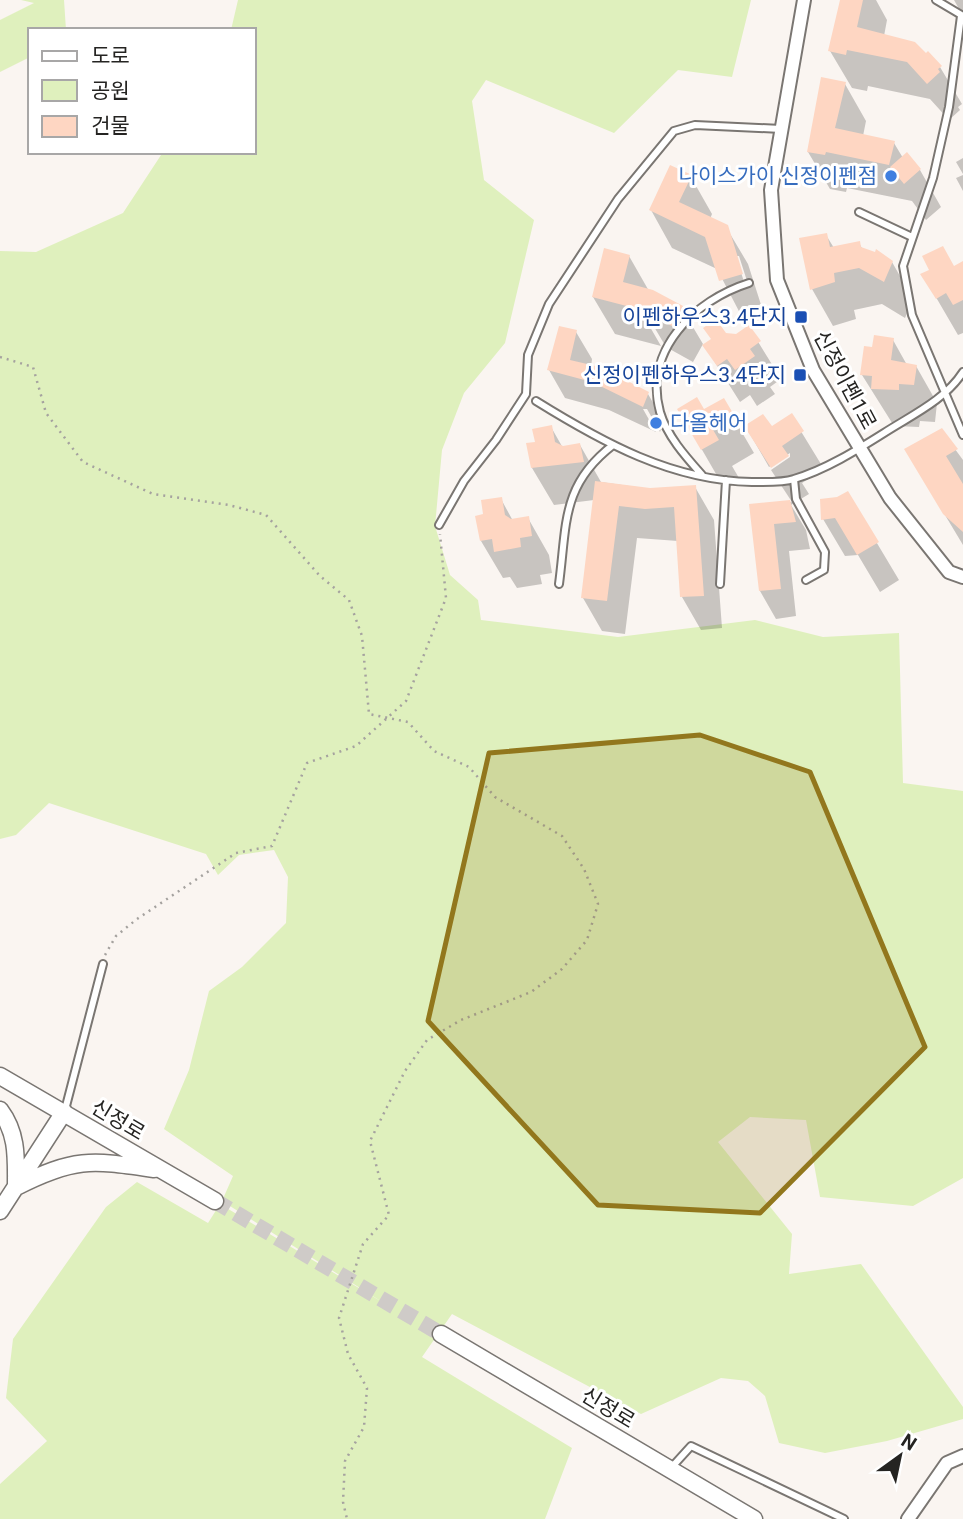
<svg xmlns="http://www.w3.org/2000/svg" width="963" height="1519" font-family="Roboto,'Noto Sans KR',sans-serif">
<style>
.green{fill:#dff0bd}
.shadow{fill:#0003;fill-rule:evenodd}
.building{fill:#fed6c2}
.lines{fill:none;stroke-linecap:round;stroke-linejoin:round}
.secondary-tunnel{stroke:#cfcbc8;stroke-width:16;stroke-dasharray:16 8;stroke-linecap:butt}
.lane-casing{stroke:#7a7672;stroke-width:10}
.street-casing{stroke:#7a7672;stroke-width:16}
.secondary-casing{stroke:#7a7672;stroke-width:19}
.path{stroke:#a5a29f;stroke-width:2.5;stroke-dasharray:2 5;stroke-linecap:butt}
.lane{stroke:#fff;stroke-width:6}
.street{stroke:#fff;stroke-width:12}
.secondary{stroke:#fff;stroke-width:16}
.marked{fill:#92771d;fill-opacity:0.2;stroke:#92771d;stroke-width:5;stroke-linejoin:round}
.shop-dot{fill:#3f7fe0;stroke:#fff;stroke-width:2.5}
.transit-dot{fill:#1a4fb4;stroke:#fff;stroke-width:2.5}
.labels{text-anchor:middle;stroke-width:6;stroke-linejoin:round;paint-order:stroke}
.shop-label{font-size:21px;fill:#366cbe;stroke:#fff;text-anchor:end}
.transit-label{font-size:21px;fill:#164399;stroke:#fff;text-anchor:end}
.street-label{font-size:21px;fill:#252422;stroke:#fff}
</style>
<rect width="100%" height="100%" fill="#faf5f1"/>
<!-- green -->
<path class="green" d="M21,0H64L66,30H30V57L0,72V20L34,3Z
M238,0H751L732,77L678,70L614,133L486,80L472,101L484,180L534,220L505,343L464,393L442,450L435,526L450,575L478,600L481,620L618,637L755,620L823,637L899,633L903,783L963,791V1178L913,1206L820,1197L806,1120L750,1117L718,1142L792,1234L789,1274L861,1264L963,1407V1419L887,1441L825,1453L779,1443L765,1396L748,1381L721,1378L641,1414L452,1314L422,1357L572,1448L545,1519H0V1484L47,1441L6,1398L13,1339L106,1207L137,1182L208,1223L220,1204L387,1305L222,1201L233,1176L164,1129L189,1070L209,991L242,967L286,923L288,877L274,850L239,855L218,875L206,854L49,803L16,835L0,839V251L36,252L123,213L163,152H254V30H231Z"/>
<!-- shadow -->
<path class="shadow" d="M841,0H876L887,20L884,36L926,56L928,53L940,67L962,104L958,107L960,110L949,120L930,99L868,86L867,91L852,88L830,51Z
M954,0H963V16Z
M845,84L866,121L863,136L894,143L903,158L907,155L920,170L941,207L926,220L912,201L847,188L846,192L830,189L808,152Z
M963,158V174L956,162Z
M963,175V191L956,178Z
M691,177L712,214L710,219L726,227L748,264L763,311L742,317L717,269L672,248L651,210ZM736,256H739L747,281L744,282Z
M826,235L834,248L859,243L863,250L892,262L913,299L905,318L882,304L854,310L856,319L833,326L812,289Z
M629,256L649,291L681,307L703,344L693,362L666,347L650,320H646L661,346L615,334L593,297Z
M963,263V333L958,335L923,275L954,269Z
M749,327L781,379L770,387L775,394L757,406L750,395L740,402L704,345L725,335H737Z
M576,332L592,359L591,367L648,394L664,422L660,432L647,409H643L656,432L609,410L565,398L549,370Z
M893,340L907,365L916,366L937,403L935,422L920,421L919,427L894,426L862,375L873,349Z
M723,400L754,453L732,466L739,478L723,486L679,410L703,411Z
M791,415L824,469L802,483L809,494L791,505L806,530L810,549L789,551L796,616L776,619L760,591L751,506L792,502L771,470L790,457V453L769,467L746,427L771,429Z
M551,427L563,448L580,445L601,482L650,489L695,487L714,520L722,628L701,630L682,597L678,541L637,538L625,634L602,631L583,598L594,500L554,505L532,468L537,443Z
M941,430L963,460V545L927,485Z
M847,493L899,580L880,592L858,555L845,556L823,519L838,499Z
M501,499L513,521L528,518L549,555L552,573L540,575L542,584L517,588L510,577L503,578L481,541L485,516Z"/>
<!-- building -->
<path class="building" d="M840,0H863L857,27L915,42L926,53L928,51L942,66L938,69L940,72L927,84L907,62L847,50L846,55L828,51Z
M821,77L846,82L835,128L895,141L889,165L826,152L825,155L807,152Z
M907,152L921,169L904,184L890,167Z
M670,165L692,175L679,202L728,225L743,274L719,281L705,237L649,210Z
M827,233L830,247L860,241L861,247L875,252L876,249L893,261L884,282L859,268L834,273L835,282L810,290L799,238Z
M943,246L954,266L963,261V300L953,305L946,293L936,299L920,274L929,270L922,256Z
M604,248L630,255L623,282L653,290L683,306L672,326L642,310L592,297Z
M716,319L726,333L736,334L749,325L761,341L750,349L755,356L735,370L727,359L717,366L702,345L711,339L703,328Z
M559,326L577,330L570,360L600,367L649,392L643,407L592,382L547,370Z
M874,335L894,338L891,360L917,365L914,385L899,384V390L871,389L872,376L860,375L864,346L872,347Z
M697,397L704,409L724,398L734,415L712,428L719,440L701,450L677,409Z
M792,413L804,431L782,446L789,456L771,468L744,426L763,414L772,426Z
M552,425L555,442L563,446L580,443L584,462L531,468L526,443L535,442L532,429Z
M942,428L958,449L946,456L963,484V532L943,514L904,449Z
M595,481L650,488L696,485L704,596L680,597L674,507L645,509L619,506L607,601L581,598Z
M848,491L879,542L857,555L835,518L821,520L820,499L837,497Z
M502,497L505,515L511,519L529,516L532,536L520,538L521,547L494,552L492,539L480,541L475,516L483,514L481,500Z
M790,500L796,522L774,524L781,589L759,591L749,504Z"/>
<g class="lines">
<!-- secondary-tunnel -->
<path class="secondary-tunnel" d="M215,1201L441,1334"/>
<!-- lane casing -->
<g class="lane-casing">
<path id="lane" d="M936,0L963,16
M961,16L949,107L933,178L903,266L912,315L963,435
M859,212L912,237
M536,401C602,442 672,481 752,482C765,482 782,483 794,479C825,470 857,450 884,433C912,415 945,400 963,372
M702,475C686,457 667,436 660,412C643,350 695,300 749,283
M794,479L796,499L825,552L824,570L806,580
M439,525L464,481L496,440L526,394L528,355L549,304L618,199L674,131L695,125L781,129
M559,584C567,524 561,485 613,445
M720,584L726,480
M65,1110L103,964
M671,1468L691,1446L844,1519"/>
</g>
<!-- street casing -->
<g class="street-casing">
<path id="street" d="M804,0L771,190L777,280L813,370L890,498L949,572L963,577
M908,1519L947,1463L963,1456"/>
</g>
<!-- secondary casing -->
<g class="secondary-casing">
<path id="secondary" d="M0,1076L215,1201
M0,1110C18,1134 16,1159 16,1187C75,1157 91,1160 154,1169
M0,1211L64,1112
M441,1334L754,1519"/>
</g>
<!-- path -->
<path class="path" d="M0,357L33,367L46,413L83,462L153,494L229,505L266,515L320,576L349,600L362,636L369,714L408,722L434,751L469,767L495,797L562,836L584,869L598,904L587,940L562,969L531,992L461,1020L427,1040L405,1071L370,1141L389,1215L363,1244L339,1318L348,1354L367,1388L364,1427L345,1461L343,1502L347,1519
M105,955L116,936L137,919L236,853L272,846L307,763L356,746L406,701L446,598L440,534"/>
<!-- lane -->
<use href="#lane" class="lane"/>
<!-- street -->
<use href="#street" class="street"/>
<!-- secondary -->
<use href="#secondary" class="secondary"/>
</g>
<!-- marked area -->
<path class="marked" d="M700,735L810,772L925,1047L760,1213L598,1205L428,1021L489,753Z"/>
<!-- markers -->
<g class="shop-dot">
<circle cx="891" cy="176" r="7"/>
<circle cx="656" cy="423" r="7"/>
</g>
<g class="transit-dot">
<rect x="794" y="310" width="14" height="14" rx="3.5"/>
<rect x="793" y="368" width="14" height="14" rx="3.5"/>
</g>
<g class="labels">
<!-- shop labels -->
<g class="shop-label">
<text x="877" y="183">나이스가이 신정이펜점</text>
<text x="670" y="430" text-anchor="start">다올헤어</text>
</g>
<!-- transit labels -->
<g class="transit-label">
<text x="787" y="324">이펜하우스3.4단지</text>
<text x="786" y="382">신정이펜하우스3.4단지</text>
</g>
<!-- street labels -->
<g class="street-label">
<text transform="translate(845 380) rotate(62)" y="7">신정이펜1로</text>
<text transform="translate(118 1120) rotate(31)" y="7">신정로</text>
<text transform="translate(608 1408) rotate(31)" y="7">신정로</text>
</g>
</g>
<!-- legend -->
<rect x="28" y="28" width="228" height="126" fill="#ffffff" stroke="#a8a7a7" stroke-width="2"/>
<rect x="42" y="51" width="35" height="10" fill="#ffffff" stroke="#a8a7a7" stroke-width="2"/>
<text x="91" y="63" font-size="21" fill="#252422">도로</text>
<rect x="42" y="80" width="35" height="21" fill="#dff0bd" stroke="#a8a7a7" stroke-width="2"/>
<text x="91" y="98" font-size="21" fill="#252422">공원</text>
<rect x="42" y="116" width="35" height="21" fill="#fed6c2" stroke="#a8a7a7" stroke-width="2"/>
<text x="91" y="133" font-size="21" fill="#252422">건물</text>
<!-- north arrow -->
<g transform="translate(900 1456) rotate(33)" stroke="#ffffff" stroke-width="5" paint-order="stroke">
<path d="M0-5L12 26L0 18L-12 26Z" fill="#252422"/>
<text y="-10" font-size="19" font-weight="bold" text-anchor="middle" fill="#252422">N</text>
</g>
</svg>
